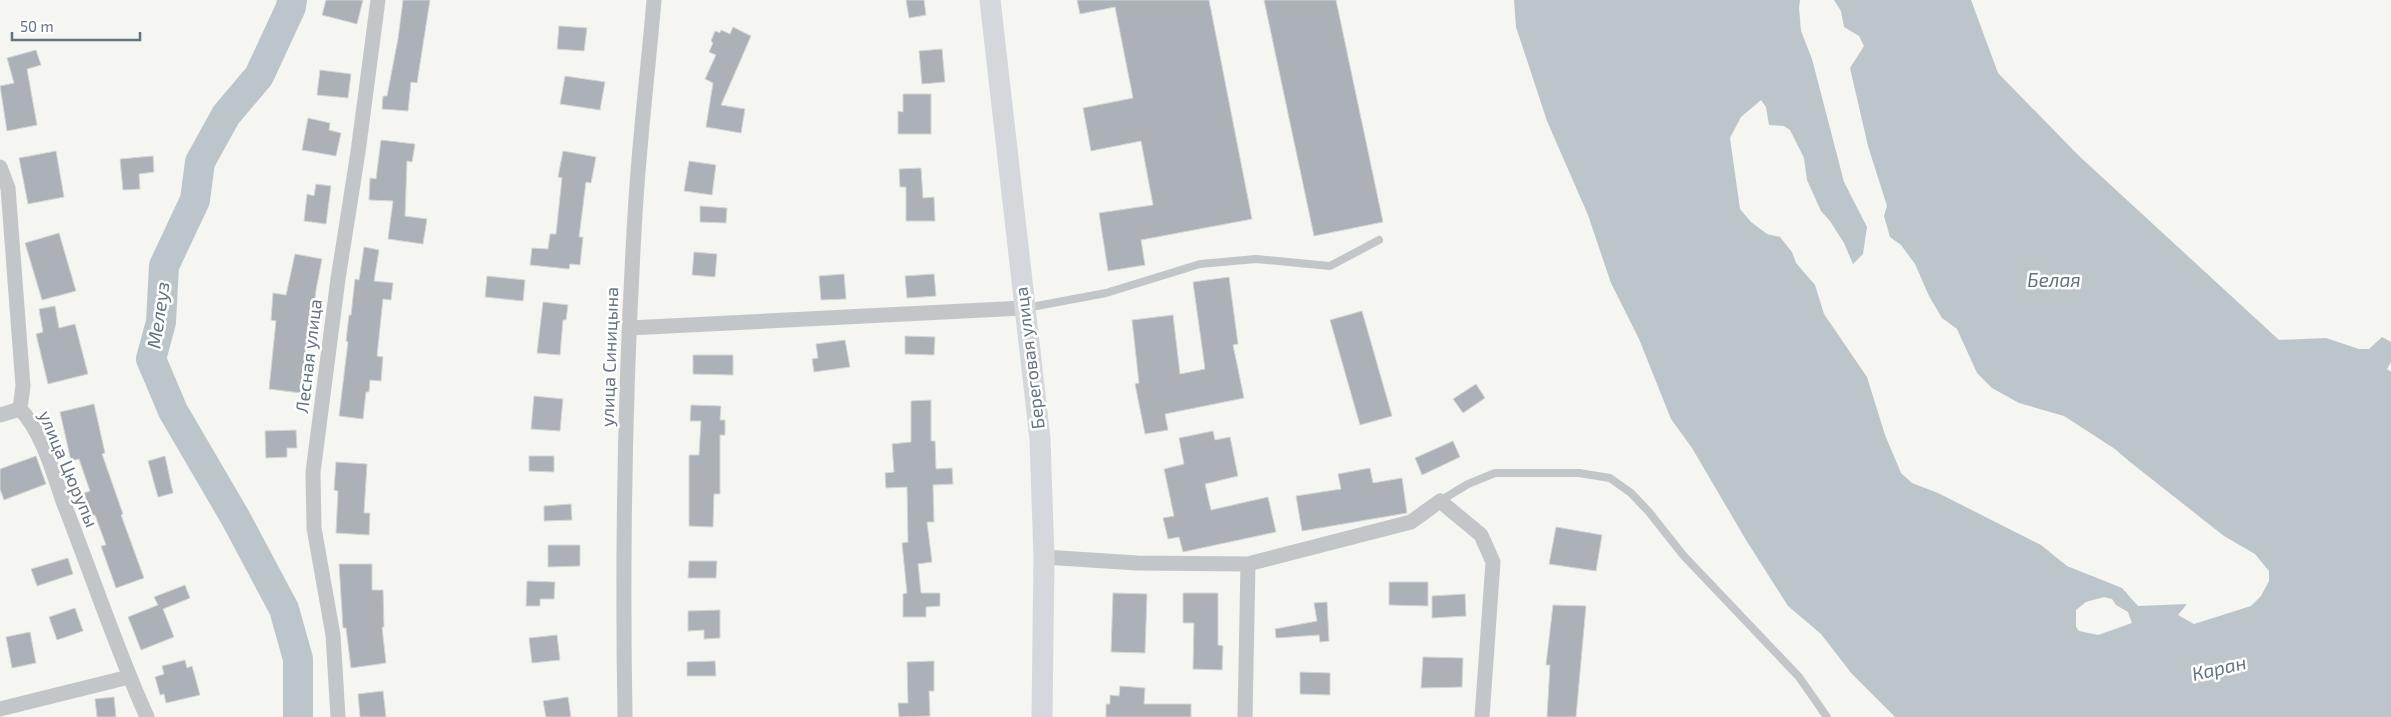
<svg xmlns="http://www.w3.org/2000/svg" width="2391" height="717" font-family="'Exo 2',sans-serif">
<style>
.water{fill:#bbc5ca;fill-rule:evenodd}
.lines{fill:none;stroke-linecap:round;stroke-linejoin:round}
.river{stroke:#bbc5ca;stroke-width:30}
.building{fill:#abb1b7;stroke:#d6d6d4}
.lane{stroke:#c2c6c9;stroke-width:8}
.street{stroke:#c2c6c9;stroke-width:15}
.secondary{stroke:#d4d8dc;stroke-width:21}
.labels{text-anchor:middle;stroke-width:5;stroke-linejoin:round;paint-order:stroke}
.street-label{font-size:18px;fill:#647382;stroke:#fff}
.water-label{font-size:19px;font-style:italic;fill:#60757f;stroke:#fff}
</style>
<rect width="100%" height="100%" fill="#f5f5f1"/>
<!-- water -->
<path class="water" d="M1514,0H1800L1799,8L1801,31L1812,59L1844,182L1867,227L1863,254L1853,264L1844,243L1830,221L1821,211L1807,180L1804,158L1790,130L1784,126L1769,125L1766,107L1761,100L1741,117L1730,138L1740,209L1751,222L1767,234L1780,237L1792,252L1796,263L1815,285L1824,314L1867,377L1885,435L1901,473L1912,483L1938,493L2041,545L2067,566L2122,588L2138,606L2187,604L2178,615L2194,624L2251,606L2261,596L2269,581V571L2255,554L2224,536L2130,462L2115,449L2064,416L2019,403L1992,388L1977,373L1957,329L1942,318L1929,296L1915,264L1901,245L1890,237L1884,216L1887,206L1868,146L1850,68L1864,46L1859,36L1844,27L1841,11L1834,0H1971L1998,73L2078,155L2279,340L2326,338L2359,349H2369L2382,337L2391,342V362L2387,369L2391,372V717H1895L1852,674L1821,634L1788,606L1746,540L1692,448L1671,419L1639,339L1611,283L1588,215L1547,121L1516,27ZM2104,597L2112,599L2116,605L2128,612L2132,623L2098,635L2079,631L2076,627V610L2086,602Z"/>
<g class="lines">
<!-- river -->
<path class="river" d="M292,0L291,7L259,76L226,115L200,162L195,200L164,266L161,322L151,359L173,411L235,517L284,609L298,659V717"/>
</g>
<!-- building -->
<path class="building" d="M326,0H363L357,24L322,15Z
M403,0H430L417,83L411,82L408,111L382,109L383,96H387L398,39Z
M906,0H924L926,15L909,18Z
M1077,0H1209L1252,219L1141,240L1145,265L1108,271L1099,213L1153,205L1141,141L1091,151L1083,108L1133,98L1115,7L1080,14Z
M1264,0H1336L1383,222L1314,236Z
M559,26L587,28L584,51L557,49Z
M733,27L751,36L721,105L745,109L741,133L706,127L713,83L705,79L716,55L709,52L713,43L711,41L715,31L720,33L721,30L730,34Z
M942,49L945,82L922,84L919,51Z
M36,50L41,65L27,69L37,125L7,131L0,86L14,83L7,58Z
M320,70L351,74L348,98L317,95Z
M565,76L605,82L600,110L560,104Z
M903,94H931V134H898V111L903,112Z
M308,118L330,123L329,130L341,133L336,156L302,150Z
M381,140L415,144L412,162L407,161L405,216L427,219L423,244L388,239L393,201L369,200L370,178L376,179Z
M56,151L64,197L28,204L19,158Z
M563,151L596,157L591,183L586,182L579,237H583L580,265L570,264L569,269L530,265L532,248L548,249L550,234H556L562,178L558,177Z
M153,156L154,172L139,174L140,189L123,190L120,159Z
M689,161L716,165L712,195L684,191Z
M921,168L923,198L934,197L935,221H906V187H900L899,169Z
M316,184L331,186L326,224L304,221L307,194L314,196Z
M700,206L727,208L726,223L700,222Z
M59,233L76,291L42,300L25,243Z
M364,247L379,250L374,281L393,283L391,300L383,299L377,356L383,357L381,381L370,380L369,392H366L363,419L339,416L348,342L346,341L349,315H351L355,279L359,280Z
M694,252L717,254L715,277L692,275Z
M295,254L322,259L316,290L309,351L306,350L301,393L269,389L276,321L271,320L273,293L286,295Z
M844,274L846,299L821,300L819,276Z
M934,274L936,296L907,298L905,276Z
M487,276L525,280L523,301L485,297Z
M1229,277L1238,344L1233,345L1244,398L1165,414L1168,430L1145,434L1135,384L1139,383L1132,320L1173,315L1180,374L1205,369L1193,282Z
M543,302L568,305L566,320H563L560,355L537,353Z
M55,306L59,328L75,324L88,374L48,384L36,334L43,332L39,309Z
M1362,311L1392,416L1360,425L1330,320Z
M905,336L935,337L934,355L905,354Z
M845,340L850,367L814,372L812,359L818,358L816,344Z
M693,355H733V375L693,374Z
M1476,384L1485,398L1463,413L1453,399Z
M534,396L563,399L560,431L531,429Z
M931,400V441H935L936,469L952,468L953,484L933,485L934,522H927L932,562L918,564L921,593H940V606L926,607V617H903V594L907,593L902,543L908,542L907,487L886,488L885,473L894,472L892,444L911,442V401Z
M94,404L105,453L102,454L123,514L121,515L144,578L116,588L101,546L106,545L95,515L92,516L84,493L90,491L79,459L71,461L60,412Z
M691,405L721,406L720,420H725V435H720V494H714L713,527L689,526V455H699L701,421H690Z
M296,430L297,448H287V457L266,458L265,431Z
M1213,431L1215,440L1230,437L1238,476L1205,484L1211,510L1268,497L1276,532L1183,552L1179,537L1168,539L1163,518L1174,516L1164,469L1184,464L1179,438Z
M1453,441L1460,457L1422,475L1415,458Z
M36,456L46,484L4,500L0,489V469Z
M165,456L173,493L158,497L148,461Z
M529,456H554V472L529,471Z
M336,462L367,464L364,513H370L369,535L336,533L338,491L334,490Z
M1370,468L1373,483L1402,478L1407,513L1302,531L1296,496L1341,489L1338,474Z
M571,504L572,520L544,521V506Z
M1556,527L1602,535L1596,571L1549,564Z
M548,545H580V566L548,567Z
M68,558L73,574L37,586L31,569Z
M689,561H717L716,578H688Z
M339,564H372V590H383L384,627H382L386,663L351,668L346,628H343Z
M527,581L555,582L554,599H540V606H526Z
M1389,582H1428V606L1389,605Z
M185,585L190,598L163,609L174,637L141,650L128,617L158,605L154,597Z
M1113,593L1147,594L1145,653L1111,652Z
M1183,593H1218V645L1223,646L1222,670L1193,669L1194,623H1183Z
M1465,594L1466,616L1432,618V596Z
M1327,602L1329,641L1320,642L1319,635L1276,638L1275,629L1317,621L1314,603Z
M1553,605L1586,606L1576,717H1547L1550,665H1546Z
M75,608L83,631L57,640L49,617Z
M720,610V638L704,639V630L688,631V611Z
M30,632L36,663L12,668L6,637Z
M557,635L560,660L532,663L529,638Z
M1423,657L1463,658L1462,687L1421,688Z
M185,660L187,668L192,666L200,695L166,703L164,694L160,695L155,677L164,674L162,666Z
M715,661L716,676H687V662Z
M934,661V691H929L930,716L899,717L898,703H908L907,662Z
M1300,672L1330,673V695L1300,694Z
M1120,686L1145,688L1144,704H1191V717H1106V704H1110V695L1119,696Z
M383,691L386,717H360L358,694Z
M114,697L116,717H97L95,699Z
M568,697L571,717H546L543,701Z"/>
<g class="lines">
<!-- lane -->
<path class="lane" d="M1026,308L1106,293L1200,264L1256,259L1330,266L1379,240
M1440,501L1468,484L1495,473H1579L1610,478L1631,493L1649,512L1683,555L1799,677L1827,717"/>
<!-- street -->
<path class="street" d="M0,167L8,188L23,386L20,409C43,433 53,473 64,504C92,575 116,648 147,717
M629,328L1024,308
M0,415L20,409
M1044,557L1137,563L1248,564L1411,522L1440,501L1481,535L1493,562L1482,717
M0,709L129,677
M338,717L333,635L314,528L313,472L338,279L358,152L378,0
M625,717C622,550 625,382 635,215C639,143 648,71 654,0
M1245,717L1248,564"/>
<!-- secondary -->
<path class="secondary" d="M990,0L1040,439L1044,557L1042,717"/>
</g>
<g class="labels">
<!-- street labels -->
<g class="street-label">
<text transform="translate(309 356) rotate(-83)" y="6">Лесная улица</text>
<text transform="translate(610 357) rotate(-88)" y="6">улица Синицына</text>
<text transform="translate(1030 358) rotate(-97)" y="6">Береговая улица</text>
<text transform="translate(68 469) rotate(67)" y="6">улица Цюрупы</text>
</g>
<!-- water labels -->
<g class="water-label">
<text x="2054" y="287">Белая</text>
<text transform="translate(158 315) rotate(-82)" y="7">Мелеуз</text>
<text transform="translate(2219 668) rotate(-13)" y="7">Каран</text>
</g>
</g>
<!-- scale -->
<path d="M12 32v8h128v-8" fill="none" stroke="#647382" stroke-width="2.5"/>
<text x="20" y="32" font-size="15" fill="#647382" stroke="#ffffff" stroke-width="4" paint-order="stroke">50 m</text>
</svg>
